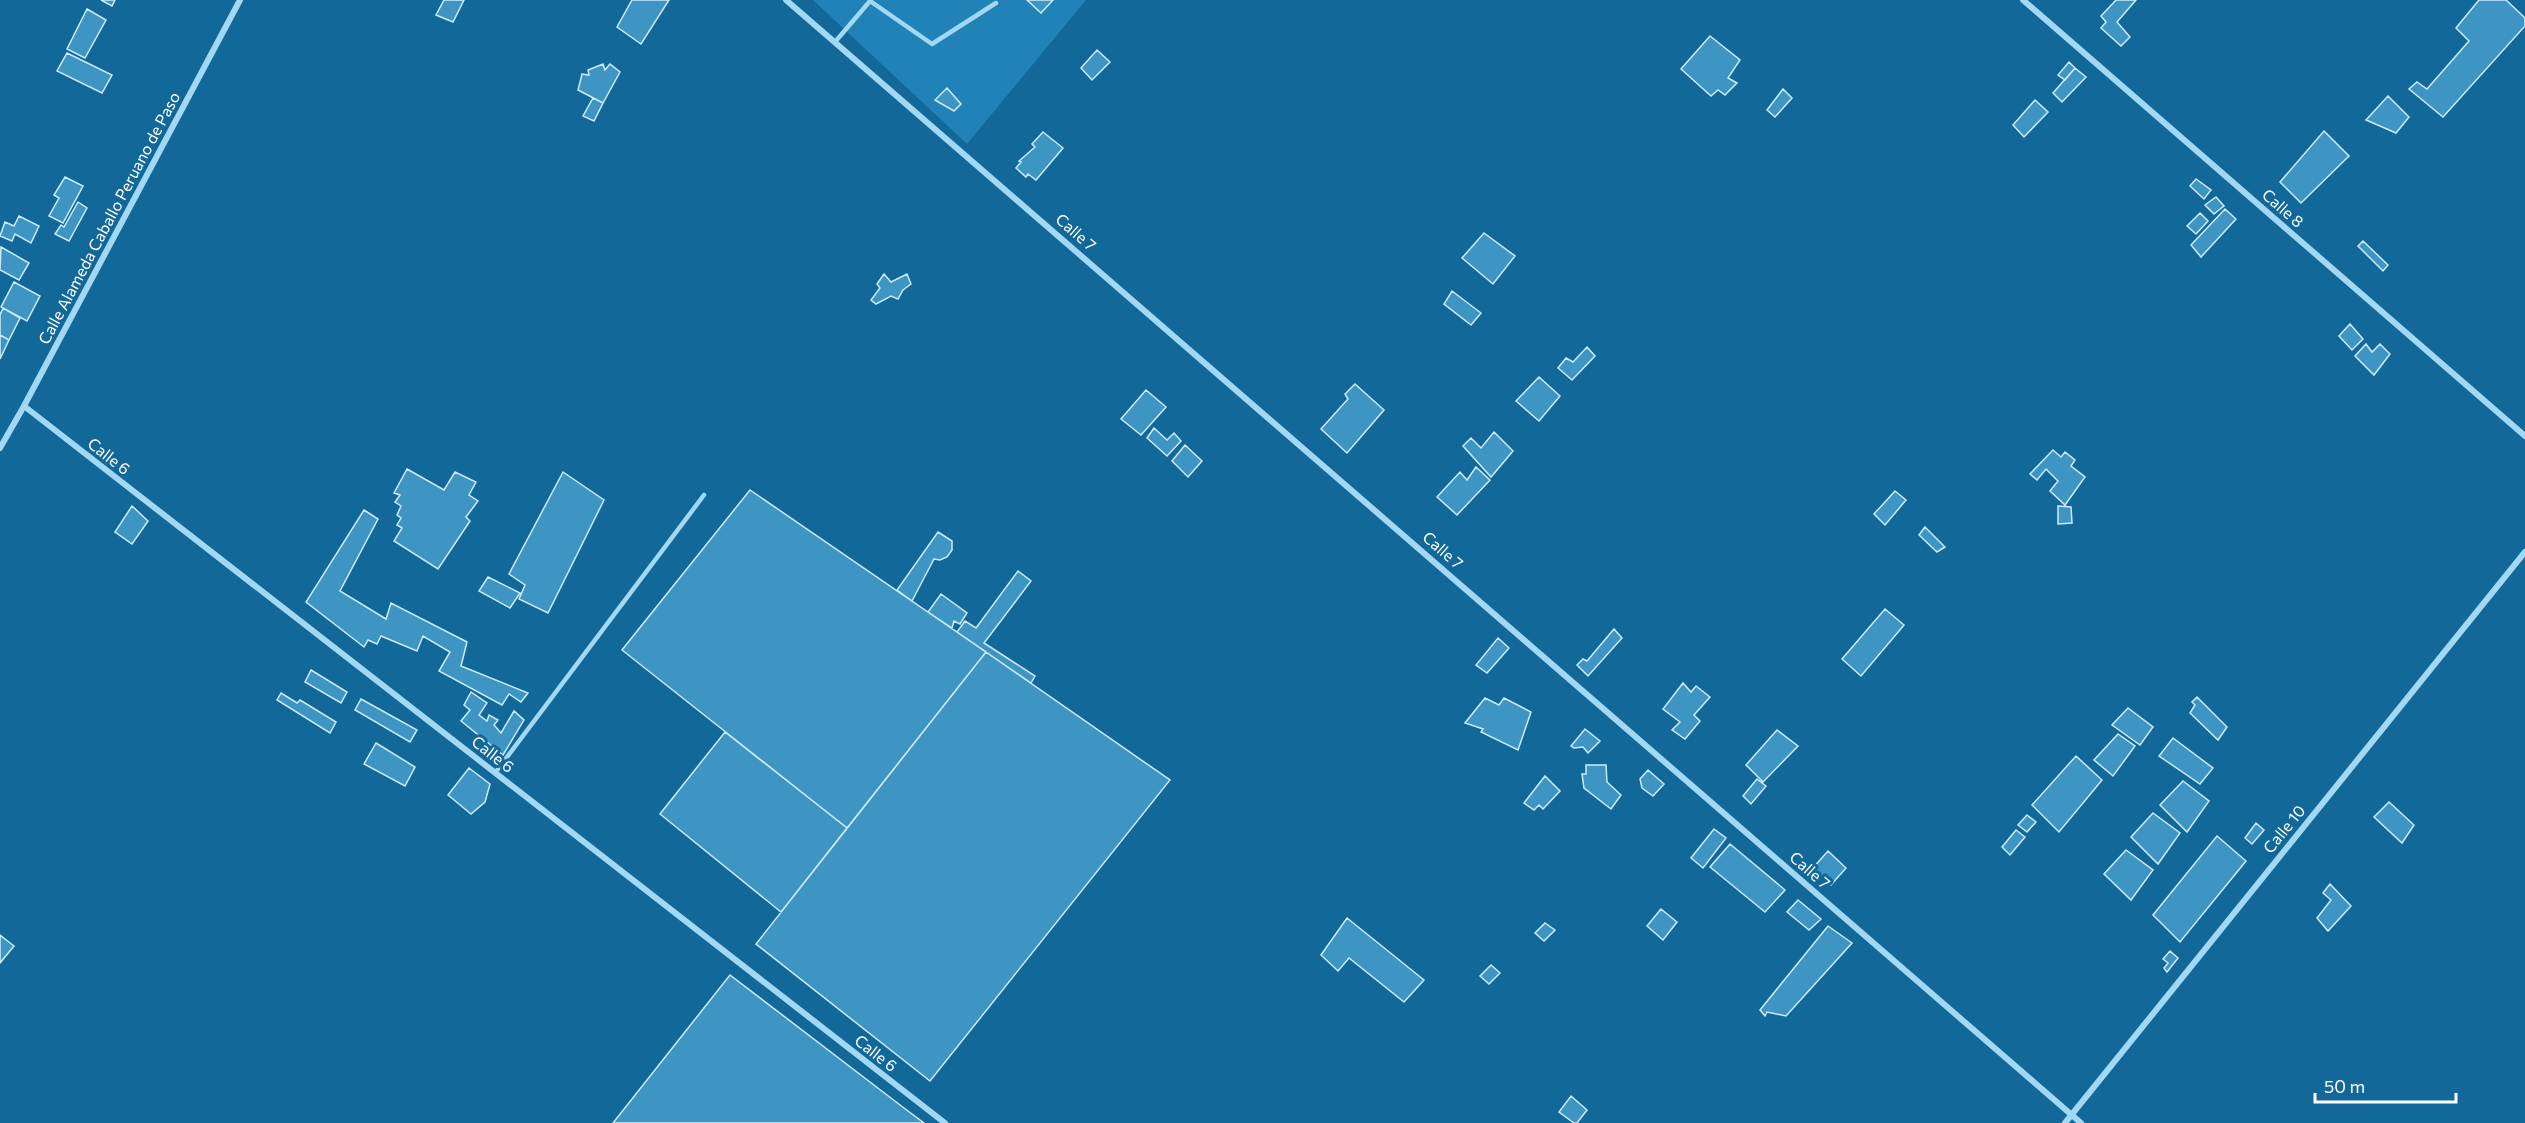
<svg xmlns="http://www.w3.org/2000/svg" width="2525" height="1123" font-family="Commissioner,sans-serif">
<style>
.green{fill:#2082b6}
.building{fill:#3e94c2;stroke:#cbecfe;stroke-width:1.5}
.lines{fill:none;stroke-linecap:round;stroke-linejoin:round}
.lane{stroke:#a3d8f4;stroke-width:4.5}
.street{stroke:#a3d8f4;stroke-width:6}
.labels{text-anchor:middle;stroke-width:6;stroke-linejoin:round;paint-order:stroke}
.street-label{font-size:16px;fill:#fff;stroke:#116899}
</style>
<rect width="100%" height="100%" fill="#116899"/>
<!-- green -->
<path class="green" d="M813,0H1086L967,144Z"/>
<!-- building -->
<path class="building" d="M101,0H115L112,6Z
M444,0H464L453,22L436,15Z
M632,0H669L641,44L617,27Z
M1027,0H1053L1041,13Z
M2116,0H2136L2117,22L2130,37L2121,46L2101,28L2106,22L2101,16Z
M2479,0H2506L2525,18V26L2443,117L2409,89L2417,82L2427,89L2469,41L2456,28Z
M87,9L106,20L85,58L67,49Z
M1710,36L1740,60L1728,78L1737,83L1725,95L1718,90L1711,96L1681,69Z
M1097,50L1110,62L1092,80L1081,68Z
M67,53L112,75L102,93L57,71Z
M2069,62L2075,68L2065,80L2058,75Z
M603,64L605,70L610,64L620,72L603,103L578,90L582,74L589,75L588,70Z
M2075,68L2086,77L2062,102L2053,93Z
M947,88L961,104L954,111L935,100Z
M1783,89L1792,98L1775,117L1767,110Z
M2388,96L2409,117L2396,133L2366,120Z
M593,98L603,103L594,121L583,116Z
M2035,100L2048,112L2024,137L2013,125Z
M2324,131L2349,156L2301,203L2280,182Z
M1043,132L1063,148L1036,180L1028,174L1026,177L1016,168L1021,162L1019,161L1035,147L1032,144Z
M65,177L83,186L63,223L49,216L59,198L54,195Z
M2196,179L2211,190L2204,199L2190,186Z
M2216,197L2224,206L2214,214L2205,205Z
M78,202L87,208L69,241L55,234L61,225L64,227Z
M2225,209L2236,219L2201,257L2191,245Z
M2200,213L2208,221L2196,234L2187,226Z
M19,216L39,226L31,243L15,234L12,241L0,236L5,222L14,226Z
M1484,233L1515,256L1493,284L1462,258Z
M2363,241L2388,265L2383,271L2358,246Z
M1,247L29,263L19,280L0,270Z
M884,274L891,282L907,274L911,284L903,290L898,299L891,296L876,304L871,300L880,288L877,284Z
M14,282L40,296L27,321L1,307Z
M1452,291L1481,313L1471,325L1444,304Z
M3,308L20,318L9,340L0,335V315Z
M2350,324L2363,339L2352,350L2339,336Z
M0,335L9,340L0,359Z
M2366,344L2372,352L2380,344L2390,354L2374,375L2355,356Z
M1587,347L1595,356L1572,380L1558,368L1566,358L1573,362Z
M1539,377L1560,396L1539,421L1516,401Z
M1355,384L1384,410L1347,453L1321,429L1348,399L1345,394Z
M1146,390L1166,407L1141,435L1121,419Z
M1154,428L1167,440L1174,433L1181,441L1167,456L1147,438Z
M1494,432L1513,451L1491,477L1463,446L1471,438L1481,448Z
M1185,445L1202,461L1188,477L1172,461Z
M2053,450L2061,457L2065,452L2075,460L2071,466L2085,477L2065,505L2050,491L2058,481L2046,469L2037,480L2030,474Z
M1476,467L1490,480L1457,515L1437,497L1460,472L1467,480Z
M407,469L444,490L455,472L476,482L469,495L478,501L466,517L470,521L438,569L394,541L402,528L397,525L401,518L397,515L401,506L395,502L400,495L394,493Z
M563,472L604,500L548,613L519,599L525,585L509,574Z
M750,490L986,652L847,828L622,650Z
M1895,491L1906,500L1885,525L1874,514Z
M132,506L148,521L132,544L115,532Z
M2058,506L2071,507L2072,523L2058,524Z
M364,510L378,519L340,591L386,619L391,603L467,642L461,666L528,693L521,702L509,694L502,705L439,671L450,652L423,636L417,651L381,636L377,644L368,640L364,647L306,602Z
M1925,527L1945,547L1937,552L1919,535Z
M938,532L952,541V550L947,557L940,560L934,559L912,601L897,590Z
M1018,571L1031,581L984,643L1035,676L1031,683L957,632L965,621L976,628Z
M488,577L520,593L510,608L479,591Z
M941,594L967,613L960,624L954,621L952,628L928,612Z
M1885,609L1904,625L1861,676L1842,659Z
M1614,629L1622,638L1588,676L1577,665L1583,659L1587,661Z
M1498,638L1509,648L1487,673L1476,665Z
M986,652L1170,780L930,1081L756,944Z
M311,670L347,692L341,703L305,682Z
M1683,683L1691,692L1696,686L1710,697L1694,715L1700,721L1685,739L1672,730L1680,722L1663,709Z
M471,692L487,703L479,715L487,721L489,715L498,720L494,725L501,733L514,711L524,720L503,755L461,721L470,710L464,705Z
M281,693L297,703L300,700L336,722L330,733L277,700Z
M2197,697L2227,727L2218,740L2190,713L2195,705L2192,702Z
M1485,698L1499,705L1504,698L1531,712L1518,750L1481,732L1483,729L1465,723Z
M361,699L417,730L410,742L355,710Z
M2128,708L2153,727L2140,745L2112,725Z
M1585,729L1600,741L1588,753L1583,747L1574,748L1571,746Z
M1777,730L1798,746L1763,782L1746,765Z
M725,732L847,828L781,912L660,814Z
M2118,734L2135,746L2113,776L2094,760Z
M2173,738L2213,768L2200,784L2159,756Z
M376,743L415,767L405,786L364,764Z
M2076,756L2102,780L2059,832L2032,805Z
M1586,765H1606L1607,782L1621,795L1611,809L1584,788L1582,774H1586Z
M469,768L490,784L485,802L471,814L448,795Z
M1648,770L1664,784L1653,796L1642,788L1640,779Z
M1545,776L1560,791L1543,809L1539,805L1534,810L1524,803Z
M1757,779L1766,786L1751,804L1743,796Z
M2183,781L2209,801L2187,832L2160,805Z
M2389,802L2414,825L2402,843L2374,817Z
M2153,813L2180,833L2158,864L2131,837Z
M2027,815L2036,822L2027,832L2018,825Z
M2256,823L2264,830L2252,844L2245,838Z
M1714,829L1726,838L1703,868L1691,858Z
M2016,830L2025,837L2010,855L2002,847Z
M2217,836L2246,861L2180,942L2153,915Z
M1730,844L1785,890L1765,912L1710,867Z
M2126,850L2153,870L2131,900L2104,874Z
M1828,851L1846,868L1831,885L1812,869Z
M2330,884L2351,906L2328,931L2317,918L2331,900L2323,893Z
M1798,900L1821,919L1809,930L1787,912Z
M1661,909L1677,922L1663,940L1647,926Z
M1347,918L1424,980L1404,1002L1349,958L1338,971L1321,955Z
M1545,923L1555,930L1544,941L1535,933Z
M1828,926L1852,943L1786,1016L1767,1012L1765,1016L1760,1010Z
M0,935L14,946L0,963Z
M2170,951L2178,958L2167,972L2164,968L2168,963L2163,959Z
M1491,965L1500,973L1489,984L1480,976Z
M730,975L904,1108L924,1123H613Z
M1571,1096L1587,1110L1577,1123H1574L1559,1112Z"/>
<g class="lines">
<!-- lane -->
<path class="lane" d="M870,1L932,44L996,3
M835,42L870,1
M495,773L704,495"/>
<!-- street -->
<path class="street" d="M786,0L2081,1123
M2023,0L2525,436
M24,406L945,1123
M0,448L24,406L240,0
M2065,1123L2525,552"/>
</g>
<g class="labels">
<!-- street labels -->
<g class="street-label">
<text transform="translate(2283 208) rotate(41)" y="6">Calle 8</text>
<text transform="translate(109 218) rotate(-62)" y="6">Calle Alameda Caballo Peruano de Paso</text>
<text transform="translate(1076 232) rotate(41)" y="6">Calle 7</text>
<text transform="translate(109 456) rotate(38)" y="6">Calle 6</text>
<text transform="translate(1443 550) rotate(41)" y="6">Calle 7</text>
<text transform="translate(493 754) rotate(38)" y="6">Calle 6</text>
<text transform="translate(2284 829) rotate(-51)" y="6">Calle 10</text>
<text transform="translate(1810 870) rotate(41)" y="6">Calle 7</text>
<text transform="translate(876 1053) rotate(38)" y="6">Calle 6</text>
</g>
</g>
<!-- scale -->
<path d="M2315 1093v9h141v-9" fill="none" stroke="#ffffff" stroke-width="3"/>
<text x="2324" y="1093" font-size="18" fill="#ffffff" stroke="#116899" stroke-width="4.5" paint-order="stroke">50 m</text>
</svg>
